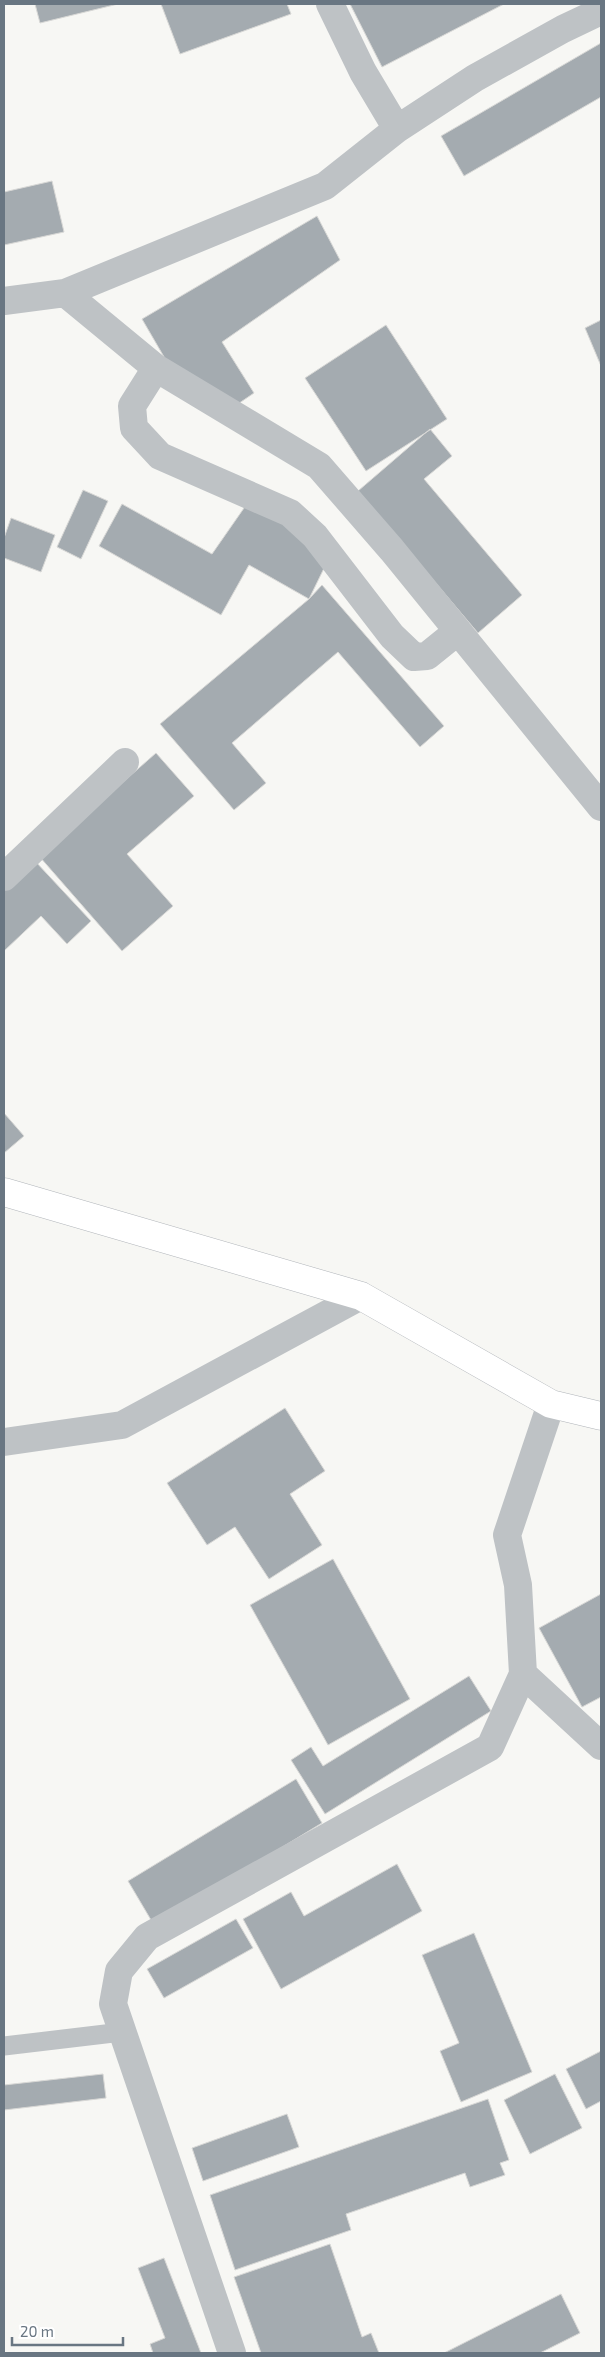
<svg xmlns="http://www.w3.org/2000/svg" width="605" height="2357" font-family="'Exo 2',sans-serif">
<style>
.building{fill:#a4abb0;stroke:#d8d8d6}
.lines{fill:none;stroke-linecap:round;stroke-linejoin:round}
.secondary-casing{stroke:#b1b5ba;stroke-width:29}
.lane{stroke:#bec2c5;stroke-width:19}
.street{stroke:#bec2c5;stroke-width:28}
.secondary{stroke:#fff;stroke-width:28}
</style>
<rect width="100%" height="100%" fill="#f7f7f4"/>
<!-- building -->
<path class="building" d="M35,4H118L40,23Z
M161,4H287L291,14L180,54Z
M350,4H504L382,67Z
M601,43V97L464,176L441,136Z
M52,181L64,232L4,245V192Z
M317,216L340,260L222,342L254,393L232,408L167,362L142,319Z
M601,320V366L585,328Z
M386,325L447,419L366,471L305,378Z
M430,429L452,456L424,479L522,595L478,633L358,491Z
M83,490L108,501L81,559L57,547Z
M251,498L328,560L309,599L249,565L221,615L99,546L122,504L212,554Z
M11,518L55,535L41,572L4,558V538Z
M322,585L444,726L420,747L338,652L232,743L266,783L234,810L160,724L309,599Z
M156,753L194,796L127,854L173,906L122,951L39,856Z
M35,861L91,921L67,944L41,916L4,951V890Z
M4,1113L24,1136L4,1153Z
M285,1408L325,1471L290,1494L322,1545L269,1579L235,1527L207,1545L167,1483Z
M333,1559L410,1699L328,1745L250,1605Z
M601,1594V1697L582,1707L539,1628Z
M469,1676L491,1711L325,1814L291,1760L311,1747L323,1766Z
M296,1779L322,1823L154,1925L128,1881Z
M397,1864L422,1911L281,1989L243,1919L291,1892L304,1916Z
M236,1919L253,1948L164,1998L147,1969Z
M474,1933L532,2072L461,2102L440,2051L459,2043L422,1955Z
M601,2051V2101L586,2109L566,2069Z
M103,2074L106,2098L4,2110V2085Z
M555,2074L582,2128L530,2154L504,2100Z
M488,2099L509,2160L500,2163L505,2175L470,2187L465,2173L346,2214L351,2230L235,2270L210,2195Z
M287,2114L299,2147L203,2181L192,2148Z
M330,2244L362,2337L371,2333L379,2353H261L234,2277Z
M164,2258L201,2353H153L150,2344L165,2338L138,2268Z
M561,2294L580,2333L540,2353H444Z"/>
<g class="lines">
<!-- secondary casing -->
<g class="secondary-casing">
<path id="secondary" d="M4,1192L361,1296L551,1404L601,1416"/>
</g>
<!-- lane -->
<path class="lane" d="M4,2046L122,2032"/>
<!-- street -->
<path class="street" d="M330,4L363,72L397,129
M65,293L156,368L319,466L392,550L601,807
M4,301L65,293L325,186L397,129L475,78L563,29L601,11
M156,368L132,406L134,428L160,456L290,513L315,536L392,636L414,657L427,656L458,631
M4,877L125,762
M4,1442L122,1425L361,1296
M523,1674L601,1746
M232,2353L113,2004L119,1971L147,1937L490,1747L523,1674L518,1585L507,1535L551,1404"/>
<!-- secondary -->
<use href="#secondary" class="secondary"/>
</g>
<!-- border -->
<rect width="605" height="2357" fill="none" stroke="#697682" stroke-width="10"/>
<!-- scale -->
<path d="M12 2337v8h111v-8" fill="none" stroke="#697682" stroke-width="2.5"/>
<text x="20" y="2337" font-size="15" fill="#697682" stroke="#ffffff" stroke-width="4" paint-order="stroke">20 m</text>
</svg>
